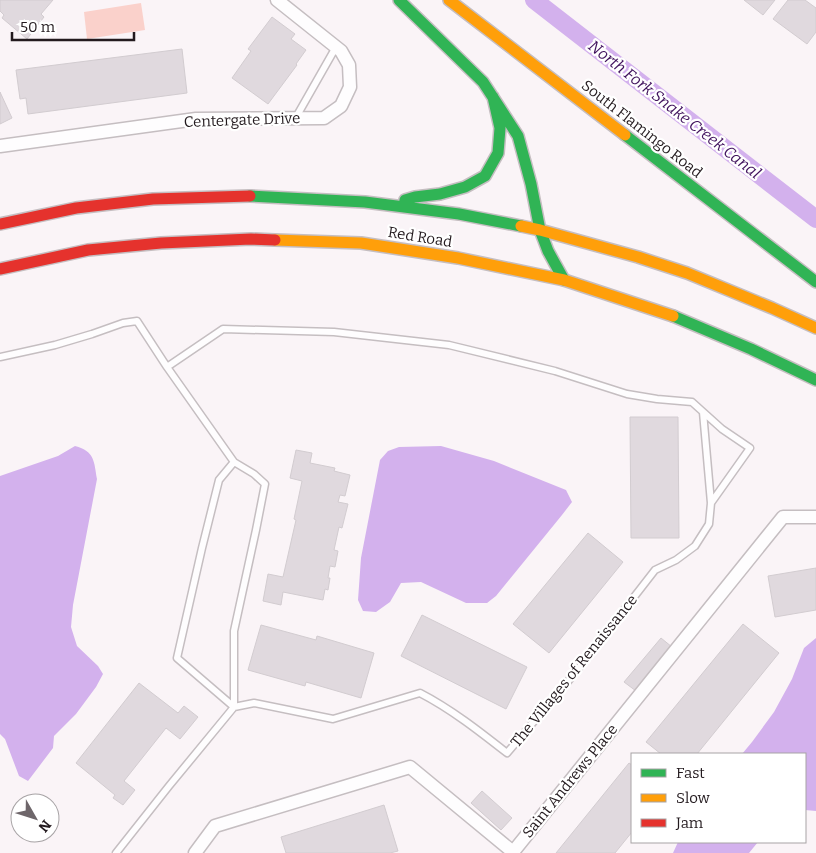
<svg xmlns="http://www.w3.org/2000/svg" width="816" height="853" font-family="Bitter,serif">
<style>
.green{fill:#fad1cb}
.water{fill:#d3b1ed}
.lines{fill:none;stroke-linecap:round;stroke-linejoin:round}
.canal{stroke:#d3b1ed;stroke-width:18}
.building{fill:#e0d9de;stroke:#d2ccd0}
.lane-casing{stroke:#c5bec1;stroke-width:9}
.street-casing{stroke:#c5bec1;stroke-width:15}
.fast-casing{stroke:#c5bec1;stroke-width:14}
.slow-casing{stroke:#c5bec1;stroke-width:14}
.jam-casing{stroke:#c5bec1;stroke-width:14}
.lane{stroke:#fefdfe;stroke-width:6}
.street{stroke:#fefdfe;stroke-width:12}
.fast{stroke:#30b455;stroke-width:11}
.slow{stroke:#ff9f0a;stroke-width:11}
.jam{stroke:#e5322d;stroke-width:11}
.labels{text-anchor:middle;stroke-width:4.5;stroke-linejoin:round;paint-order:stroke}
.street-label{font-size:15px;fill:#231a1e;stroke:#fff}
.water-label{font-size:16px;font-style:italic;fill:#40125d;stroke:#fff}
</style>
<rect width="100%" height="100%" fill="#faf4f7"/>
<!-- green -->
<path class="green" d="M141,3L145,30L87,39L84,12Z"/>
<!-- water -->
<path class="water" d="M75,446C95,451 94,462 97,479L73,605L71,627L77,646L98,666L103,674L96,687L76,714L54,736L53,748L28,781L19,776L5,739L0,734V476L58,456Z
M441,446L494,461L566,490L572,502L562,515L496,596L487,603H466L421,582L401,583L390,602L376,612L363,611L358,600L361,558L380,460L388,451L399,447Z
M816,638V811L805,810V754H742L752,742L774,712L792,679L804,648Z
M678,842H758L749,853H673Z"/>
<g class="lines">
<!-- canal -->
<path class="canal" d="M534,0L816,219"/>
</g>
<!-- building -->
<path class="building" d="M0,0H53L41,14L44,17L27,39L2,18L4,15L0,11Z
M744,0H775L763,15Z
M788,0H805L816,8V32L807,44L773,19Z
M272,17L295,34L291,39L306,50L296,64L297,65L268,104L232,78L251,51L248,49Z
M182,49L187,93L28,114L26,98L20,99L16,70Z
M0,92L12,118L0,124Z
M630,417H678L679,538H631Z
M296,450L312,453L310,463L335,468L334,471L350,475L345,496L340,495L338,502L348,504L342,528L339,527L334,550L338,551L335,567L330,566L328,578H330L328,590L325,589L323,600L283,592L281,605L263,601L268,574L283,577L296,520L294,519L302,481L290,478Z
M588,533L623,562L549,653L513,624Z
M816,568V610L775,617L768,576Z
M422,615L527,667L506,709L401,656Z
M743,624L779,653L697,754H661L646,742Z
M261,625L316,640L317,636L374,653L361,698L306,682L305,686L248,670Z
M661,638L672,647L636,691L624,682Z
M139,683L178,713L184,706L198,717L180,739L166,728L124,781L135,790L123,805L113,798L115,795L76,763Z
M629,763L632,765V832L615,853H556Z
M482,791L512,818L501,830L471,803Z
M384,805L398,851L390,853H286L281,837Z"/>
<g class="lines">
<!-- lane casing -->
<g class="lane-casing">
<path id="lane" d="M295,119L336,47
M0,357L55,345L92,334L123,323L137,321L167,367L234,462L219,480L202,548L177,658L234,707
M167,367L223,329L334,332L449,345L555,371L627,394L657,399L692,402L722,429L750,448L711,503
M234,707V631L256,530L265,484L254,474L234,462
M116,853L169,786L234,707L254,703L333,719L420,693C451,709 479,731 507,753L575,673L655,570L676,560L695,546L709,524L711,503L703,412"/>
</g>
<!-- street casing -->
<g class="street-casing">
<path id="street" d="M0,146L196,119L324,118L341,106L350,87L349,65L341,51L277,0
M195,853L215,826L410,767L513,852L783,517H816"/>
</g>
<!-- fast casing -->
<g class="fast-casing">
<path id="fast" d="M399,0L483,82L518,136L531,184L540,230L548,251L564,280
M625,135L816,282
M250,196L365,202L459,214L521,226
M405,200L415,197L440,194L465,187L485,176L498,153L500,128L493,97
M673,316L751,349L816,380"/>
</g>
<!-- slow casing -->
<g class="slow-casing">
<path id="slow" d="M449,0L625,135
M521,226L540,230L638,257L687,273L772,308L816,328
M275,240L361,243L458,258L564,280L673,316"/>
</g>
<!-- jam casing -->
<g class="jam-casing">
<path id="jam" d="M0,224L76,208L153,199L250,196
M0,269L88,250L161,243L251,239L275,240"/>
</g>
<!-- lane -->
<use href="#lane" class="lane"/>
<!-- street -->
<use href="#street" class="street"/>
<!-- fast -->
<use href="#fast" class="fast"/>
<!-- slow -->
<use href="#slow" class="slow"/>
<!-- jam -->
<use href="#jam" class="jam"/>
</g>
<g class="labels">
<!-- street labels -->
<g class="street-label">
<text transform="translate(242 120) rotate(-2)" y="5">Centergate Drive</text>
<text transform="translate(642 129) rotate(38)" y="5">South Flamingo Road</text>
<text transform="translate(420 237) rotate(9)" y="5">Red Road</text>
<text transform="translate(574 671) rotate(-51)" y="5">The Villages of Renaissance</text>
<text transform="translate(570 781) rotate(-51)" y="5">Saint Andrews Place</text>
</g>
<!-- water labels -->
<g class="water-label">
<text transform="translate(675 109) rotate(38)" y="6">North Fork Snake Creek Canal</text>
</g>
</g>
<!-- legend -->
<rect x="631" y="753" width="175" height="90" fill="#ffffff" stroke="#a7a3a5"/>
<rect x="641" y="769" width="25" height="8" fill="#30b455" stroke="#a7a3a5"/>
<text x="676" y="778" font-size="15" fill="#231a1e">Fast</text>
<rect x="641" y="794" width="25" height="8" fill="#ff9f0a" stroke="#a7a3a5"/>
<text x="676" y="803" font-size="15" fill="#231a1e">Slow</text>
<rect x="641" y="819" width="25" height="8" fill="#e5322d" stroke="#a7a3a5"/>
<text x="676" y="828" font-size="15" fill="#231a1e">Jam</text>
<!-- north arrow -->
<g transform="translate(35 818) rotate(129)"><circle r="24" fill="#ffffff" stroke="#a7a3a5"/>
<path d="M0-4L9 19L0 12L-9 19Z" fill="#6e666a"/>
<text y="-8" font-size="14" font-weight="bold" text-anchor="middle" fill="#231a1e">N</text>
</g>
<!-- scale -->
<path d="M12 32v8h122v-8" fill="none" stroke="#231a1e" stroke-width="2.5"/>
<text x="20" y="32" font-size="15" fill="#231a1e" stroke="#ffffff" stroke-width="4" paint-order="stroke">50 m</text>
</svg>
